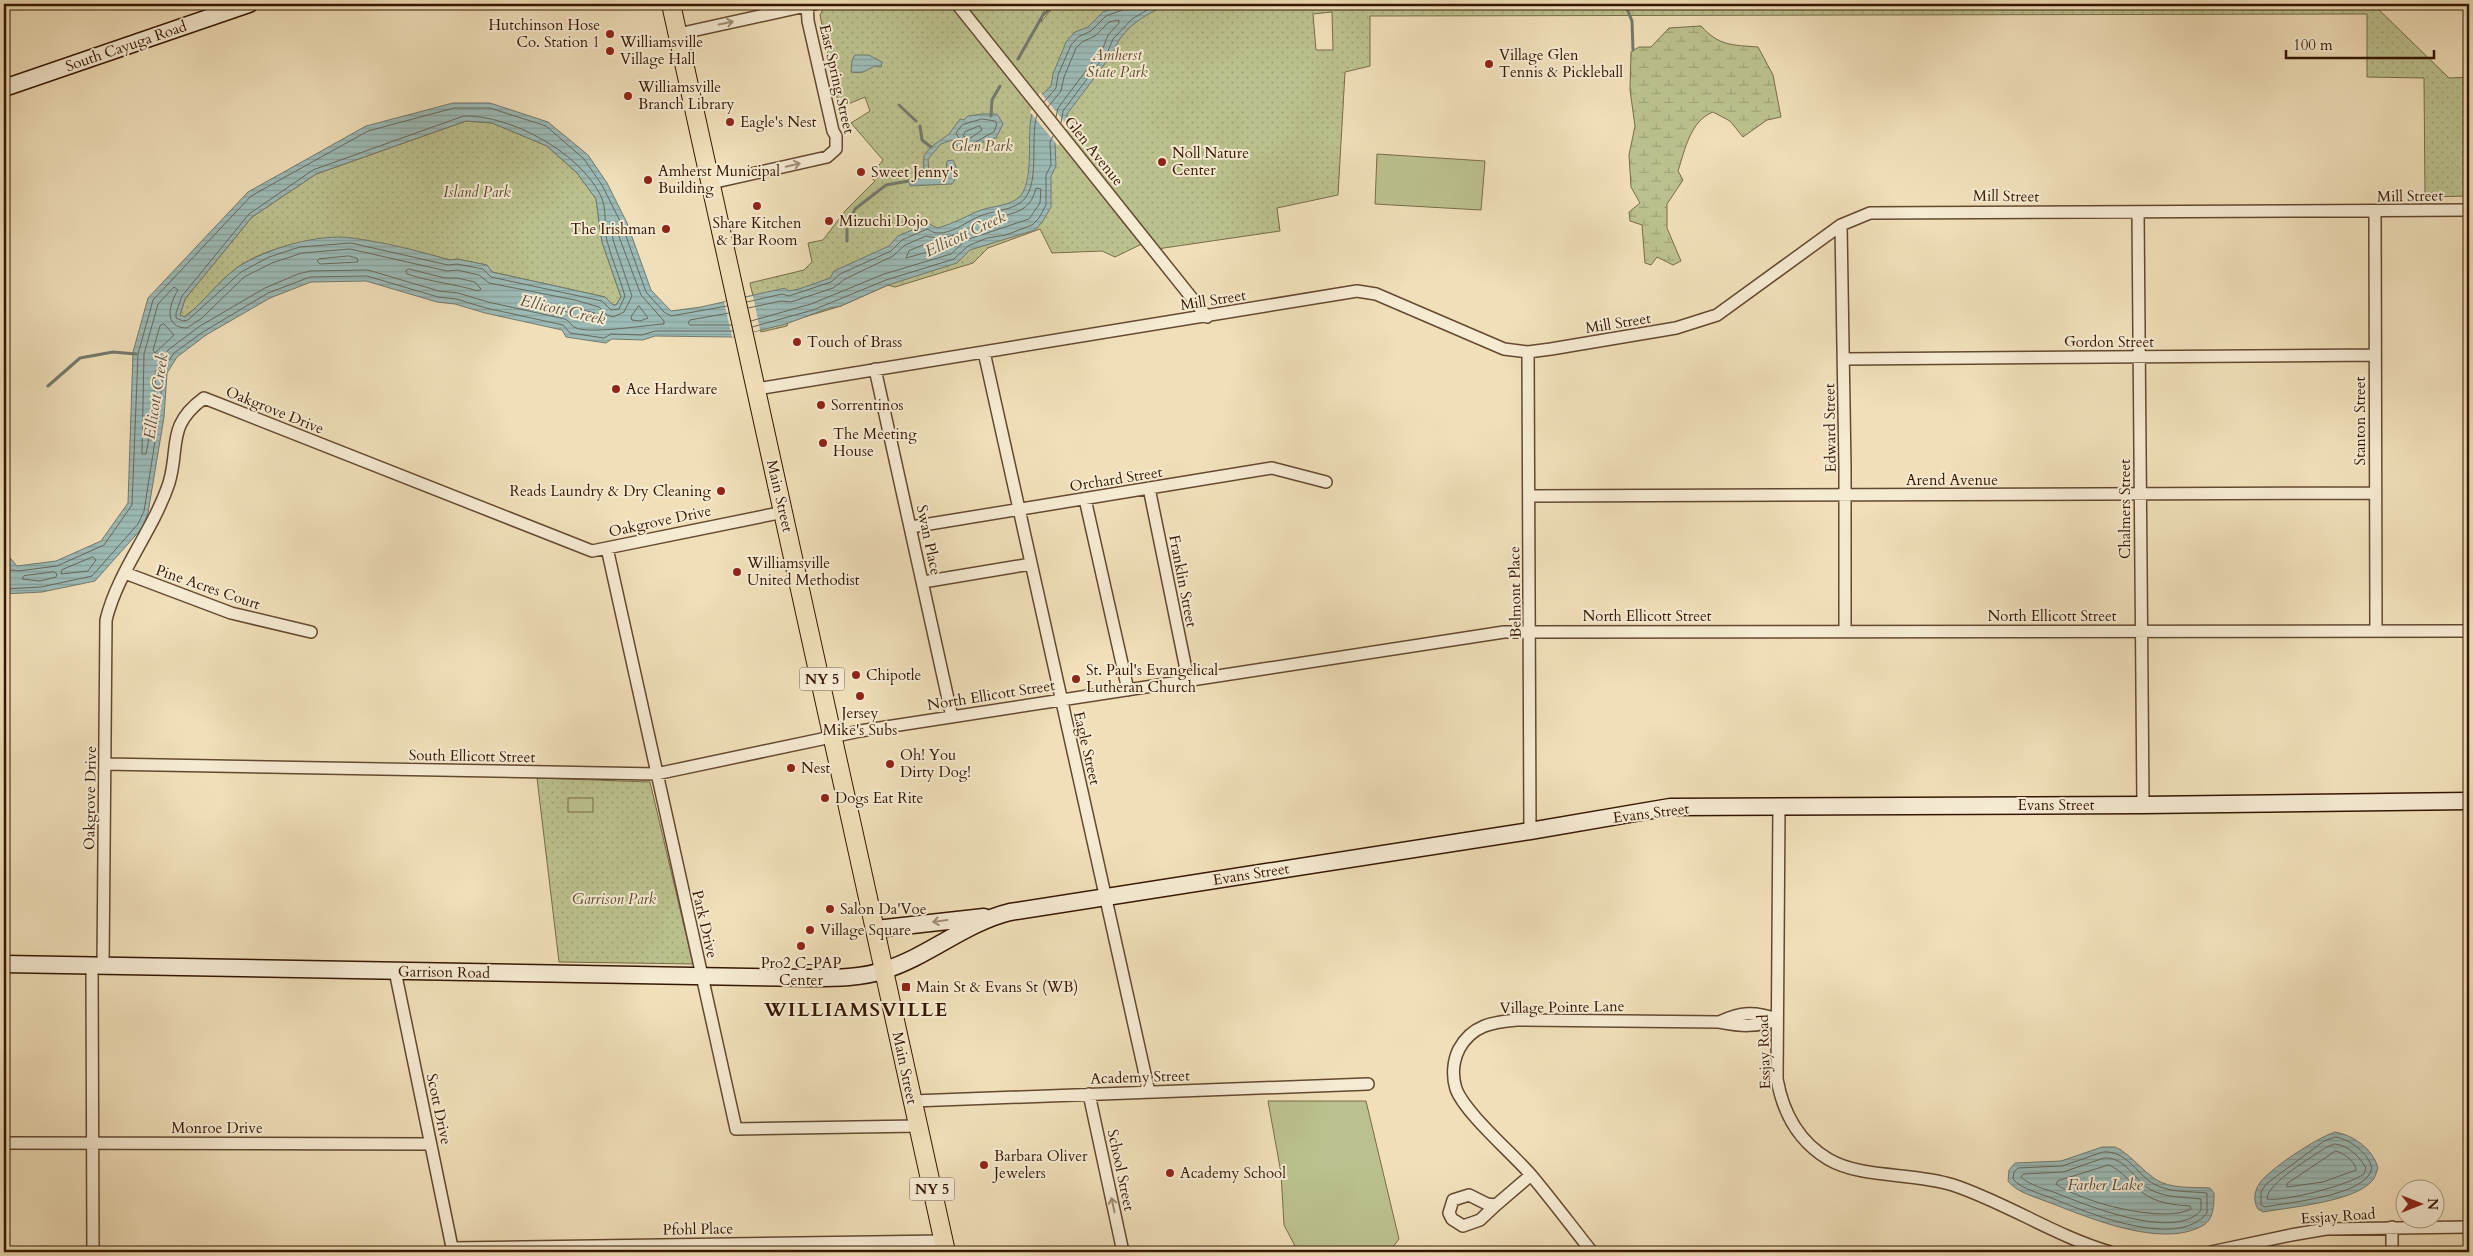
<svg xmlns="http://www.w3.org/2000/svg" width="2473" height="1256" font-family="Cardo,serif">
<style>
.grass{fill:url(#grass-dots);stroke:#786c48;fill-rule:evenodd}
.wetland{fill:url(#wetland-marsh);stroke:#786c48}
.garden{fill:#bbc18e;stroke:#786c48}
.water{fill:url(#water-rules);stroke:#73796e;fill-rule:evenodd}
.pier{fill:#f0dfb9}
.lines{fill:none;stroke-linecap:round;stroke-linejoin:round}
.shore{stroke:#68685c;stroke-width:1}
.stream{stroke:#73796e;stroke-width:3}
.street-casing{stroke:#64482f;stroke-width:14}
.secondary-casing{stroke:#351601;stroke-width:19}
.primary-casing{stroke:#351601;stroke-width:20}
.street{stroke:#f5ead2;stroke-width:11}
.secondary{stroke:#f5ead2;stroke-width:16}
.primary{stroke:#f0dfb9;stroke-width:18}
.oneway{stroke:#9f8b74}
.poi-dot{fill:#8f2418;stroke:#f5ead2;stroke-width:2}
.labels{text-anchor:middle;stroke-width:4;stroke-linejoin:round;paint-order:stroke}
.shield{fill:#f5ead2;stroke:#6f5640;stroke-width:1}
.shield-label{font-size:14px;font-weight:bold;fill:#351601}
.poi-label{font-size:15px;fill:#351601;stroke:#f5ead2;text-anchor:start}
.street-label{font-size:15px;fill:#351601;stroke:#f5ead2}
.park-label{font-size:15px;font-style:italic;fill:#5d492b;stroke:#f5ead2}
.water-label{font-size:16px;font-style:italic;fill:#595041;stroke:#f5ead2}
.district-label{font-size:20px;font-weight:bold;letter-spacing:1px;fill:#351601;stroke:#f5ead2}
</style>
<defs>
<pattern id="grass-dots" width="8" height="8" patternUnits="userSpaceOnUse" patternTransform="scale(1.25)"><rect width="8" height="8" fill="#bbc18e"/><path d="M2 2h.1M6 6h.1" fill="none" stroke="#a1a579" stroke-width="1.8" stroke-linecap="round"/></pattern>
<pattern id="wetland-marsh" width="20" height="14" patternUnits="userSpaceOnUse" patternTransform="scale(1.25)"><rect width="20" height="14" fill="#bbc18e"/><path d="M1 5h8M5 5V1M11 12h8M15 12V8" fill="none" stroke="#a1a579"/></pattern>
<pattern id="water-rules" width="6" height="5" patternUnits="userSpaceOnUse" patternTransform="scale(1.25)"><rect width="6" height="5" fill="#9cbbb7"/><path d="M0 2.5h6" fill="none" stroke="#87a09c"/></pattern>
</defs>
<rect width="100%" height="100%" fill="#f0dfb9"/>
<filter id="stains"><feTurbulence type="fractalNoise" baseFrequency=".004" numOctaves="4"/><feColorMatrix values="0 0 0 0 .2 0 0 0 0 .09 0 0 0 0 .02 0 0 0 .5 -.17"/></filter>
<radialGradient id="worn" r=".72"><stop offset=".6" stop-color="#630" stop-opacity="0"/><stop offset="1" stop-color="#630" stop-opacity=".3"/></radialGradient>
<!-- grass -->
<path class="grass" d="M848,4H1046L1041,22L1056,4H2373L2449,78L2469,77V196L2425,197L2424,78L2367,77V14L1370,16V66L1345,72L1338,195L1277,208L1280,231L1157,249L1148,241L1115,257L1102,251L1052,253L1040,229L988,248L973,263L895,287L888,285L841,306L788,322L787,326L761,332L750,283L804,270L812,262L808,243L823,240L845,211L875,181L870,177L883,160L851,123L870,111L865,97L846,105L845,100L838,102L820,15L823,9ZM1332,12L1333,50H1316L1313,14Z
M466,121L492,123L547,146L577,173L596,199L602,242L621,297L616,305H613L605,297L492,272L486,265L457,259L450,260C383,241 299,226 238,267C218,281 204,303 184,317L180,315L185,299L252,217L316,174Z
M537,778L650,782L693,964L559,962Z"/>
<!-- wetland -->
<path class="wetland" d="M1701,26C1719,46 1732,45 1758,47L1773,75L1781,117L1767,120L1743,137L1730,121L1713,112C1690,121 1685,150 1678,171L1683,180L1667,204V228L1681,261L1673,265L1657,257L1651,265L1645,263L1642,225L1630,221L1629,212L1640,203L1631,187L1629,155L1635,126L1630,90L1631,52L1639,47H1651L1669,28Z"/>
<!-- garden -->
<path class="garden" d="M1377,154L1485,161L1481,210L1375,204Z
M568,798H593V812H568Z
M1268,1101H1366L1399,1239L1389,1252L1331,1251L1296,1248L1284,1225L1281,1173Z"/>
<!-- water -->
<path class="water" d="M1124,4H1169C1146,14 1121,28 1113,53L1067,114V124L1055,143L1056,166L1051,176V207L1043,221L1035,230L970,250L957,263L888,285L841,306L829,308L786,324L732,337L655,336L643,340L612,339L606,343L566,337L562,330L485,313L455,304L437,302L366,281L311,282L270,298L206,335L177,357L167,373L164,417L148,513L143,527L95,581L42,592L4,594V569L7,568L4,565V551L17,566L56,561L101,541L128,503L133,352L148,298L248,192L366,126L453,103H490L548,122L588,155L607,183L627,223L651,290L671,311L701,307L785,288L788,291L799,289L830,278L834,271L889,246L898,236L928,223L937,228L941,227C954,223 965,217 976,212C989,206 1005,207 1017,199C1035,187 1027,137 1031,118C1033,105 1042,94 1051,86L1053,74L1066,42L1075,32L1088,27L1103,12ZM466,121L492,123L547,146L577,173L596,199L602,242L621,297L616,305H613L605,297L492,272L487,265L457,259L449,260C420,251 383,242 352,238C318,233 266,249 238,267C218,281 204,302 185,317L180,315L185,299L252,217L316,174Z
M855,55H869L882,62L881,67L875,66C865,71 863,74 851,72L852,60Z
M982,114H997L1003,124L996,138C970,140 976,168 952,140L941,144L928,159L929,172L933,178H940L946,170L947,161L953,160C958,170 959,175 952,184L910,186L909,181L923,178L924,155L931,147L949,134L960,119L964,120L968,116Z
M2335,1132C2353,1135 2373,1149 2378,1168C2376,1173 2375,1179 2371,1182C2352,1202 2291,1207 2263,1212L2258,1209C2252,1200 2255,1188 2262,1180C2276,1165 2315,1139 2335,1132Z
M2102,1147H2115L2121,1150C2133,1158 2142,1170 2155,1179C2170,1189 2192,1187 2210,1188L2214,1193C2214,1205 2214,1220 2202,1226C2161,1249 2087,1217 2048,1202C2035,1197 2016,1192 2008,1181L2009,1170L2015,1163L2061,1161Z"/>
<!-- pier -->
<path class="pier" d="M1040,92L1068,126L1058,146L1030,112Z
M753,296L760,330L732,337L724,302Z"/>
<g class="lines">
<!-- shore -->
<path class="shore" d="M1044,102L1056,88L1058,75L1071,45L1078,37L1091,31L1106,16L1122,10L1125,4
M1048,107L1061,91L1064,77L1076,48L1082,42L1095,36L1109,22L1119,20V23L1108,35L1103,48L1058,108L1056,117
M464,116C511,115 579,152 601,196C607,209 604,227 607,241C612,260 620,278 625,296L619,309L611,310L602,301L491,277L483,269L457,264L448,265L351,243L300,247L269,257L241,272L188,320L183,321L176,318V313L182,296L249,214L313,170Z
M982,119L995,121L997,124L994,132C986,135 970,147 964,147L956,133L962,125Z
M1061,123L1063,111L1108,51L1113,39L1132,19L1157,4
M980,126L982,130L969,139L963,136L965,132Z
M615,226L641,295L664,321V324C646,325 587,335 574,327C570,324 569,321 565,319L488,302L458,293L439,291L368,270L310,271L298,274L265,288L200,326L168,350L156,370L153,416L146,454H142L144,354L158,304L174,287L178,290C169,304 163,328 187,328L202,318L244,277L272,263L302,253L350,249L447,271L457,270L479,275L489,283L575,300L599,307L607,315L613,317L624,312L632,296L613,240L612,228Z
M926,244L934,247L935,250L906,258L909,251Z
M349,256L357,258L358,262L320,264L317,261L319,259Z
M409,269L445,278H457L475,282L481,289L478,291C455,284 431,282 407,274L406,271Z
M747,302L782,294L789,296L831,282L840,274L891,251L902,240L927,229C930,230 933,233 937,233C953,234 967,221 980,216C992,211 1008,211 1020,203C1042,188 1029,138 1037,115
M564,306L595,313L600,321C586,326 575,314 562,310L561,307Z
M639,306L648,318L640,321L632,320L631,317Z
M748,308L781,301L791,302L833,288L845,279L893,256L905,245L926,236C953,243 964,227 988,220C999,216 1014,215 1024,208C1031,203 1034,196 1036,188L1041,189L1040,203L1029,219L966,240L951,254L884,274L811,304L751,321
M729,313L690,320L688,323L690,325H732
M164,324L174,335L155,353L153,350L160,326Z
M752,327L813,310L886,280L954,259L968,246L987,238L1006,235L1032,225L1039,218L1046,205V175L1051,165L1050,142L1053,136
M93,557L96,560L88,571L61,574L62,570Z
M54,572L57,574L56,577L40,581L22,579L24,576Z
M4,574L12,570L18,571L57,566L104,545L132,505L138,354L153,300L251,196L368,131L454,108H490L546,126L584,159L602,185L622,225L646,292L664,312L671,316L727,306
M4,589L41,587L92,576L138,524L144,511L159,416L163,370L174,353L203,332L268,293L310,277L367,276L438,297L456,299L486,308L563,325L570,333L604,338L611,334L642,335L655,331H733
M2336,1137C2351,1140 2368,1153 2372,1168C2367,1196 2289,1202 2265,1207L2261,1205V1192L2266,1184L2324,1141Z
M2335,1144C2348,1145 2360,1157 2366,1168L2364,1174C2349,1185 2284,1202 2267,1199C2266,1184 2313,1156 2327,1147Z
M2336,1151C2344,1153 2356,1162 2356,1170L2323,1182L2287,1187V1184Z
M2103,1152C2127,1150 2136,1174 2154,1184C2170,1193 2189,1191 2207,1193V1213C2177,1250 2091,1214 2054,1199C2042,1194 2021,1189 2013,1179L2014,1172L2018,1168L2062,1166Z
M2104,1158C2125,1156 2135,1181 2151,1190C2167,1198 2184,1197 2201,1199V1210C2176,1242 2086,1205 2056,1193C2045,1189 2029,1185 2021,1177L2023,1174L2063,1172Z
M2109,1165C2123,1171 2131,1184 2143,1193C2156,1203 2174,1205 2190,1206L2191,1209C2163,1224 2081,1202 2056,1184L2058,1181Z"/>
<!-- stream -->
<path class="stream" d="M1115,4L1118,7
M1625,4L1632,21L1633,50
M1018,59L1043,15L1056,4
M899,105L916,121
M991,116L992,100L1000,86
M920,126L922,140L931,147
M847,241V227L855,209L886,185L909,181
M48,386L80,358L113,352L136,354"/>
<!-- street casing -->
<g class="street-casing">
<path id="street" d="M957,4L1207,317
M678,34L815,4
M711,183L827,157L836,149V136L833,131L808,21L807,4
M2375,211L2376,631
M2138,213L2143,805
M1841,225L1845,468V631
M984,352L1149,1092
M1528,352L1530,831
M1844,359L2375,355
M875,369L952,717
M757,389L1357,291L1376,294L1504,349L1528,352L1551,349L1676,328L1717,315L1841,225L1870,213L2469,210
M1149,488L1188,679
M1529,496L2375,493
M1085,499L1128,690
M911,527L1272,468L1326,482
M607,548L736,1129L918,1126
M125,573L231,613L311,632
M923,582L1031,564
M105,764L656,774L860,731L1504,632L2469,631
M1779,807L1777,1079C1783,1113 1798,1141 1828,1159C1862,1179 1913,1172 1953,1185C2007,1203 2055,1236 2110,1252
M92,965L93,1252
M103,966L106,620C118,571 153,531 169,483C180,446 166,426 204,398L592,551L784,512
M395,971L453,1252
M1719,1022C1741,1012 1754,1011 1777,1019
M1089,1094L1123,1252
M913,1101L1368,1084
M4,1143L430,1144
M1496,1205L1480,1220L1463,1226L1452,1219L1449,1213L1453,1200L1469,1195L1487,1204L1496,1205L1531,1175
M452,1248L944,1241
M1592,1252C1572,1227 1552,1200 1531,1175C1512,1153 1465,1113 1456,1089C1452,1076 1453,1061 1459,1049C1472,1025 1493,1022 1517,1020L1719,1022C1740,1026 1757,1028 1777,1019
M2211,1252L2291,1235L2326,1229L2469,1227
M2392,1252V1227"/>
</g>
<!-- secondary casing -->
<g class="secondary-casing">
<path id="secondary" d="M4,88L249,4
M876,929L984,917
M4,964L812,978C836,978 862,978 885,970C929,956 965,923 1010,912L1530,831L1670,807L2143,805L2469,801"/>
</g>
<!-- primary casing -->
<g class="primary-casing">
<path id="primary" d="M671,4L946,1252"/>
</g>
<!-- street -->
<use href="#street" class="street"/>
<!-- secondary -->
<use href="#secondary" class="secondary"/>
<!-- primary -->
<use href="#primary" class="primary"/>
</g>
<!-- one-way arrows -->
<defs><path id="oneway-shaft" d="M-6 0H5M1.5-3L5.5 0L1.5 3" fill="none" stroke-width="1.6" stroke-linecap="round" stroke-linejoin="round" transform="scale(1.25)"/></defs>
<g class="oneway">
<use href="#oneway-shaft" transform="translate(726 23) rotate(-12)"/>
<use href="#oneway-shaft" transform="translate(793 165) rotate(-14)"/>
<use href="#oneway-shaft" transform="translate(940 921) rotate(172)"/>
<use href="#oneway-shaft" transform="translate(1113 1205) rotate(-102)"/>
</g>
<!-- markers -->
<g class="poi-dot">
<circle cx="610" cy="34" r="5"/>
<circle cx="610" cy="51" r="5"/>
<circle cx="1489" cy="64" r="5"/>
<circle cx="628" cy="96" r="5"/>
<circle cx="730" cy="122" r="5"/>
<circle cx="1162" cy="162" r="5"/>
<circle cx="861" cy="172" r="5"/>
<circle cx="648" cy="180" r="5"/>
<circle cx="757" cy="206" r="5"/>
<circle cx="829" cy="221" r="5"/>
<circle cx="666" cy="229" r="5"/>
<circle cx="797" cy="342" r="5"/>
<circle cx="616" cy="389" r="5"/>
<circle cx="821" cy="405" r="5"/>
<circle cx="823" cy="443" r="5"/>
<circle cx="721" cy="491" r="5"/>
<circle cx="737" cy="572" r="5"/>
<circle cx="856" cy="675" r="5"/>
<circle cx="1076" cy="679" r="5"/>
<circle cx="860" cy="696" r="5"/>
<circle cx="890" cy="764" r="5"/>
<circle cx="791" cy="768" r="5"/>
<circle cx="825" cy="798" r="5"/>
<circle cx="830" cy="909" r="5"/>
<circle cx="810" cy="930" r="5"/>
<circle cx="801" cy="946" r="5"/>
<rect x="901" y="982" width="10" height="10" rx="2.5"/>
<circle cx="984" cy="1165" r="5"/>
<circle cx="1170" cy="1173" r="5"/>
</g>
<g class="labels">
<!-- shield labels -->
<g class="shield">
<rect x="799.5" y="667.5" width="45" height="23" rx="4"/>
<rect x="909.5" y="1177.5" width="45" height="23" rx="4"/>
</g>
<g class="shield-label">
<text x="822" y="684">NY 5</text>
<text x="932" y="1194">NY 5</text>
</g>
<!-- poi labels -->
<g class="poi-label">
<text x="600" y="30" text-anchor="end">Hutchinson Hose<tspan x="600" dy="17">Co. Station 1</tspan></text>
<text x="620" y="47">Williamsville<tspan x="620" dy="17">Village Hall</tspan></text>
<text x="1499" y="60">Village Glen<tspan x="1499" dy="17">Tennis &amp; Pickleball</tspan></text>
<text x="638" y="92">Williamsville<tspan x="638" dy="17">Branch Library</tspan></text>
<text x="740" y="127">Eagle's Nest</text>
<text x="1172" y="158">Noll Nature<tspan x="1172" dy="17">Center</tspan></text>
<text x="658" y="176">Amherst Municipal<tspan x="658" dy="17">Building</tspan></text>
<text x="871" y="177">Sweet Jenny's</text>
<text x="839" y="226">Mizuchi Dojo</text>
<text x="757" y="228" text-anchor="middle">Share Kitchen<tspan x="757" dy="17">&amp; Bar Room</tspan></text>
<text x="656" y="234" text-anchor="end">The Irishman</text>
<text x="807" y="347">Touch of Brass</text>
<text x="626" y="394">Ace Hardware</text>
<text x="831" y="410">Sorrentinos</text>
<text x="833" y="439">The Meeting<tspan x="833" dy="17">House</tspan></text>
<text x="711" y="496" text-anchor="end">Reads Laundry &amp; Dry Cleaning</text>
<text x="747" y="568">Williamsville<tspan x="747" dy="17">United Methodist</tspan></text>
<text x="1086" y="675">St. Paul's Evangelical<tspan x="1086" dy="17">Lutheran Church</tspan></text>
<text x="866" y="680">Chipotle</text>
<text x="860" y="718" text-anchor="middle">Jersey<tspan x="860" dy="17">Mike's Subs</tspan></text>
<text x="900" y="760">Oh! You<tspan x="900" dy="17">Dirty Dog!</tspan></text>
<text x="801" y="773">Nest</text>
<text x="835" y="803">Dogs Eat Rite</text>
<text x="840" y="914">Salon Da'Voe</text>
<text x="820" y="935">Village Square</text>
<text x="801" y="968" text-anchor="middle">Pro2 C-PAP<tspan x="801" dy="17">Center</tspan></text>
<text x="916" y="992">Main St &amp; Evans St (WB)</text>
<text x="994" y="1161">Barbara Oliver<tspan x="994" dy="17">Jewelers</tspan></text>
<text x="1180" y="1178">Academy School</text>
</g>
<!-- street labels -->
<g class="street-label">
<text transform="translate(126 46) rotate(-19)" y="5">South Cayuga Road</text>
<text transform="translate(837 79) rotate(77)" y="5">East Spring Street</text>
<text transform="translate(1094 151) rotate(51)" y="5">Glen Avenue</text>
<text transform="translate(2006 196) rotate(1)" y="5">Mill Street</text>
<text transform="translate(2410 196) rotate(-1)" y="5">Mill Street</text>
<text transform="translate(1213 300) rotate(-9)" y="5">Mill Street</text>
<text transform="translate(1618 323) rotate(-9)" y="5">Mill Street</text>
<text x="2109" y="347">Gordon Street</text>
<text transform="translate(275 410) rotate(22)" y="5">Oakgrove Drive</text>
<text transform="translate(2360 421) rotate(-90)" y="5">Stanton Street</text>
<text transform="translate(1830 428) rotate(-91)" y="5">Edward Street</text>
<text transform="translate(1116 479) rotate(-9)" y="5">Orchard Street</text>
<text x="1952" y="485">Arend Avenue</text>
<text transform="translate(780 496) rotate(77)" y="5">Main Street</text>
<text transform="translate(2125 509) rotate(-90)" y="5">Chalmers Street</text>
<text transform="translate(660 521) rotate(-12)" y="5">Oakgrove Drive</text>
<text transform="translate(929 540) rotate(78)" y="5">Swan Place</text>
<text transform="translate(1183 581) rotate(79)" y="5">Franklin Street</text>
<text transform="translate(208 587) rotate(19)" y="5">Pine Acres Court</text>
<text transform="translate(1515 592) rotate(-91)" y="5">Belmont Place</text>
<text x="1647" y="621">North Ellicott Street</text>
<text x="2052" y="621">North Ellicott Street</text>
<text transform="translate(991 695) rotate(-9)" y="5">North Ellicott Street</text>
<text transform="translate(1087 748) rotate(77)" y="5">Eagle Street</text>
<text transform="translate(472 756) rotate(1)" y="5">South Ellicott Street</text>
<text transform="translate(90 798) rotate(-89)" y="5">Oakgrove Drive</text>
<text x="2056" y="810">Evans Street</text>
<text transform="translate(1651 813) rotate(-7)" y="5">Evans Street</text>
<text transform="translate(1251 874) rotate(-9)" y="5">Evans Street</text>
<text transform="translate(705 924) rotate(77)" y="5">Park Drive</text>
<text transform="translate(444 972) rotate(1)" y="5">Garrison Road</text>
<text transform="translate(1562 1007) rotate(-1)" y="5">Village Pointe Lane</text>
<text transform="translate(1764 1052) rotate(-92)" y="5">Essjay Road</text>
<text transform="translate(905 1068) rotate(78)" y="5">Main Street</text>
<text transform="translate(1140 1077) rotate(-2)" y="5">Academy Street</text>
<text transform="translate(439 1109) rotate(78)" y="5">Scott Drive</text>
<text x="217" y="1133">Monroe Drive</text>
<text transform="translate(1121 1170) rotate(78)" y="5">School Street</text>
<text transform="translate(2338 1216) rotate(-4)" y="5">Essjay Road</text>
<text transform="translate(698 1229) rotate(-1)" y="5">Pfohl Place</text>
</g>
<!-- park labels -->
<g class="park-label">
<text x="1117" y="60">Amherst<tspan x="1117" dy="17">State Park</tspan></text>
<text x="982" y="151">Glen Park</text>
<text x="477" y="197">Island Park</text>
<text x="614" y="904">Garrison Park</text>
</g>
<!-- water labels -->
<g class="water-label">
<text transform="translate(965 233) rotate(-25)" y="6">Ellicott Creek</text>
<text transform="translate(563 309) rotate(13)" y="6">Ellicott Creek</text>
<text transform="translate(155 396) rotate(-81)" y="6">Ellicott Creek</text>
<text x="2105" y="1190">Farber Lake</text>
</g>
<!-- district labels -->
<g class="district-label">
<text x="856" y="1016">WILLIAMSVILLE</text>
</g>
</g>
<!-- margin -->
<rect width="2473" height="1256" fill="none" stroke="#f0dfb9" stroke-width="20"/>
<rect x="5" y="5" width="2463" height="1246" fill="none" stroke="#351601" stroke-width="2.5"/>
<rect x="10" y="10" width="2453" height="1236" fill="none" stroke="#351601"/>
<!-- north arrow -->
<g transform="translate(2420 1204) rotate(90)"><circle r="24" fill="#f5ead2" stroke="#a8957e"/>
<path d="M0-4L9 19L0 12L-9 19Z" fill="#8f2418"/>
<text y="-8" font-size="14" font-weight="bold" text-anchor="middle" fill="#351601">N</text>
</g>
<!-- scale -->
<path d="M2286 50v8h148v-8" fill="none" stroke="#351601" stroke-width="2.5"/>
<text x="2293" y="50" font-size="15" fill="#351601" stroke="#f5ead2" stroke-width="4" paint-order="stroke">100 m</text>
<rect width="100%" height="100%" filter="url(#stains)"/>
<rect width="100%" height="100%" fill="url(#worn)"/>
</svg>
